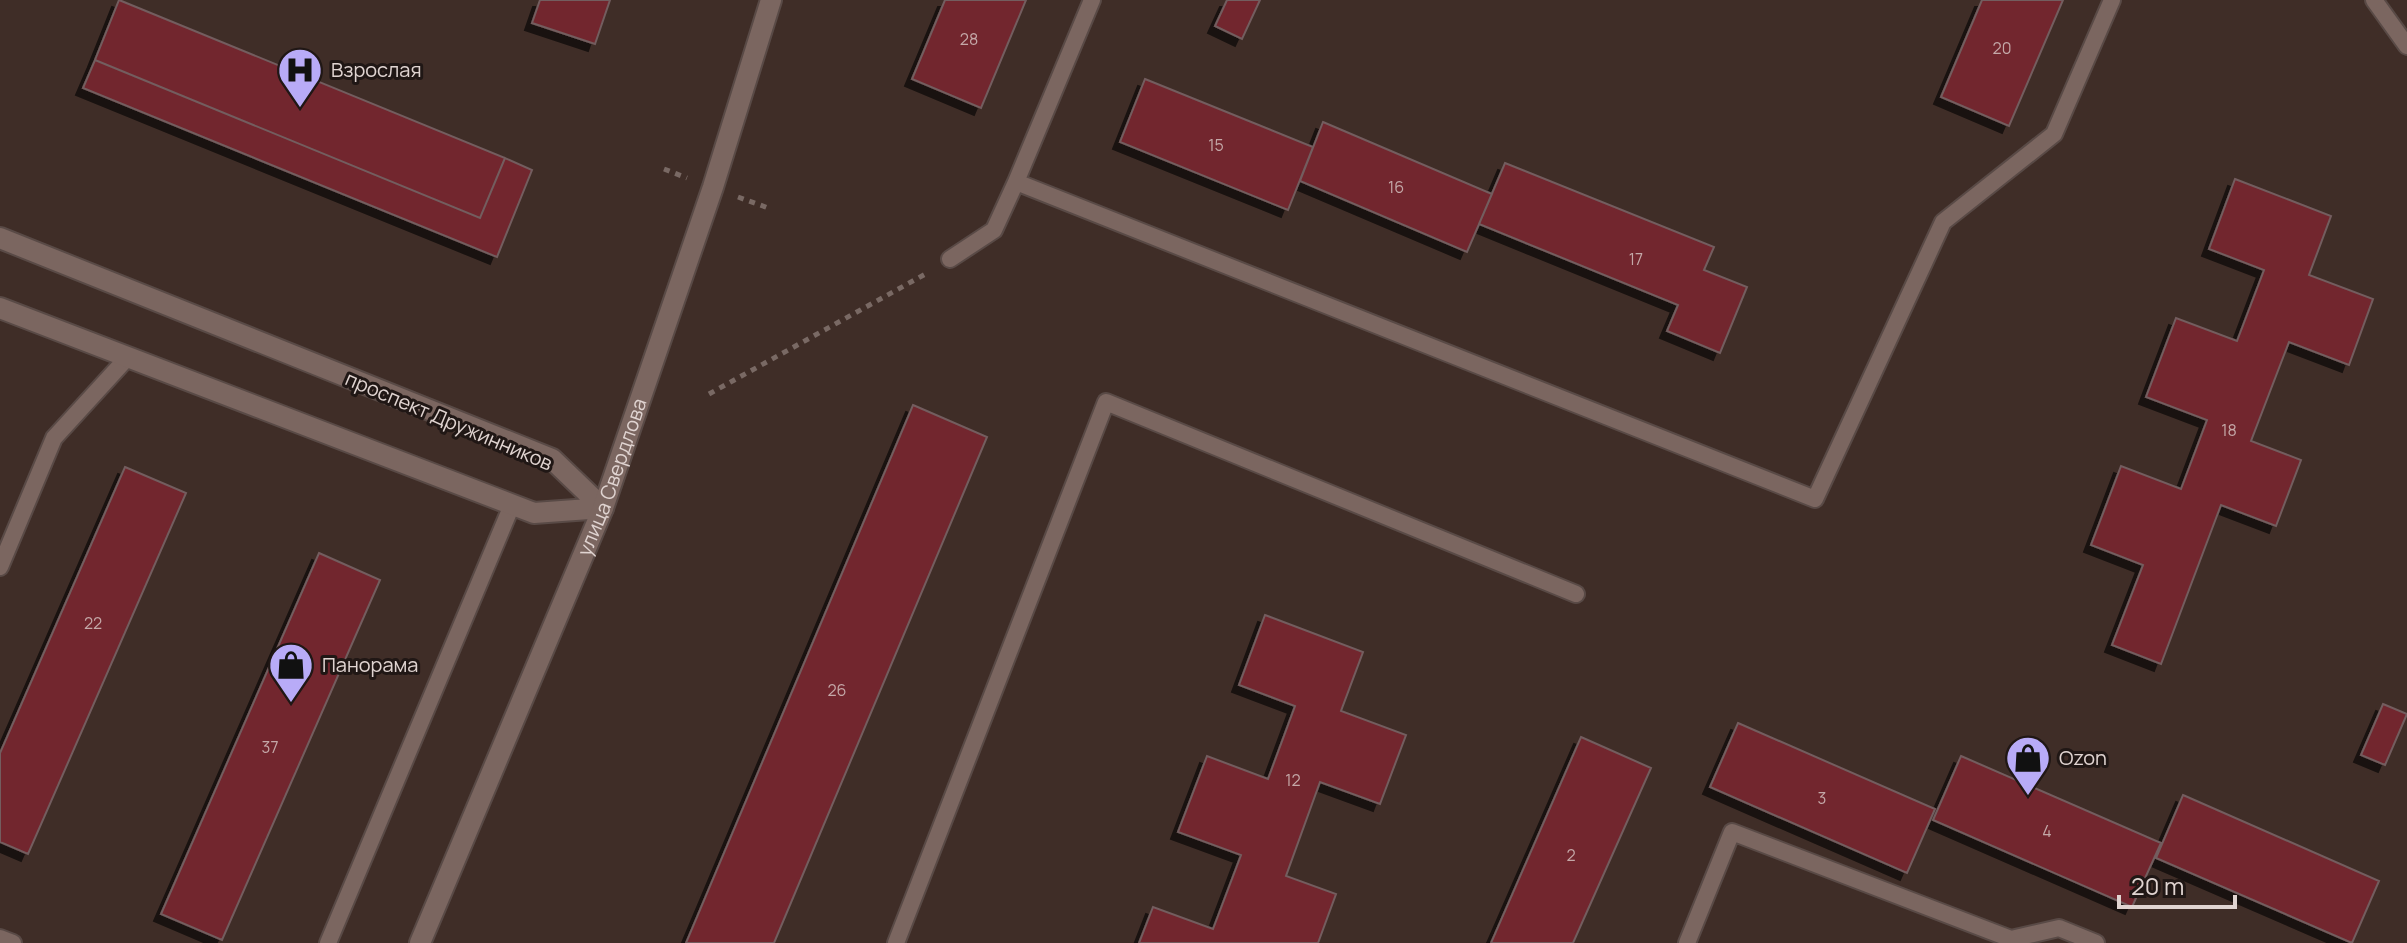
<svg xmlns="http://www.w3.org/2000/svg" width="2407" height="943" font-family="Manrope,sans-serif">
<style>
.building{fill:#72262e;stroke:#735d5e;stroke-width:2;filter:url(#shadow)}
.lines{fill:none;stroke-linecap:round;stroke-linejoin:round}
.service-casing{stroke:#594a46;stroke-width:20}
.tertiary-casing{stroke:#594a46;stroke-width:24}
.secondary-casing{stroke:#594a46;stroke-width:24}
.path{stroke:#796964;stroke-width:5;stroke-dasharray:6 6;stroke-linecap:butt}
.service{stroke:#7b6660;stroke-width:16}
.tertiary{stroke:#7b6660;stroke-width:20}
.secondary{stroke:#7b6660;stroke-width:20}
.labels{text-anchor:middle;stroke-width:6;stroke-linejoin:round;paint-order:stroke}
.number-label{font-size:16px;fill:#c4a8a8}
.poi-label{font-size:20px;fill:#e0d4d1;stroke:#201715;text-anchor:start}
.street-label{font-size:20px;fill:#e0d4d1;stroke:#201715}
</style>
<defs>
<filter id="shadow"><feDropShadow dx="-7" dy="7" stdDeviation="0" flood-color="#0009"/></filter>
</defs>
<rect width="100%" height="100%" fill="#3f2d27"/>
<!-- building -->
<path class="building" d="M119,0L505,158L480,218L95,60Z
M540,0H610L595,44L532,23Z
M945,0H1026L981,108L912,79Z
M1227,0H1260L1242,39L1215,26Z
M1982,0H2063L2009,126L1941,97Z
M95,60L480,218L505,158L532,170L497,257L83,88Z
M1145,79L1313,147L1288,210L1120,142Z
M1323,122L1492,194L1467,252L1300,181Z
M1505,163L1714,247L1704,270L1747,287L1720,353L1667,331L1678,305L1479,224Z
M2235,179L2331,216L2309,275L2373,299L2349,365L2289,342L2251,441L2301,460L2276,526L2221,505L2161,664L2112,645L2143,565L2091,545L2121,466L2181,489L2207,420L2146,397L2176,318L2237,341L2264,270L2209,249Z
M913,405L987,437L774,943H686Z
M125,467L186,493L28,854L0,842V753Z
M319,553L380,580L222,940L161,914Z
M1265,615L1363,652L1341,711L1406,735L1380,804L1320,782L1286,876L1336,894L1318,943H1139L1153,907L1213,929L1241,855L1178,832L1207,756L1268,779L1295,706L1239,685Z
M2383,704L2407,714L2385,765L2361,755Z
M1738,723L1935,809L1907,873L1710,787Z
M1581,737L1651,768L1573,943H1491Z
M1961,756L2161,843L2132,907L1933,820Z
M2183,795L2379,881L2352,943L2156,858Z"/>
<g class="lines">
<!-- service casing -->
<g class="service-casing">
<path id="service" d="M1092,0L1016,182L1815,499L1943,222L2054,134L2112,0
M2374,0L2407,46
M950,259L994,230L1016,182
M0,567L54,438L128,357
M0,938L13,943
M328,943L512,505
M896,943L1106,402L1576,594
M1687,943L1732,832L2011,939L2059,928L2096,943"/>
</g>
<!-- tertiary casing -->
<g class="tertiary-casing">
<path id="tertiary" d="M0,238L552,459L603,508
M0,308L534,513L603,508"/>
</g>
<!-- secondary casing -->
<g class="secondary-casing">
<g id="secondary">
<path id="s1" d="M420,943L603,508L713,187L771,0"/>
</g>
</g>
<!-- path -->
<path class="path" d="M664,169L687,178
M738,197L771,209
M709,394L929,272"/>
<!-- service -->
<use href="#service" class="service"/>
<!-- tertiary -->
<use href="#tertiary" class="tertiary"/>
<!-- secondary -->
<use href="#secondary" class="secondary"/>
</g>
<!-- icons -->
<defs>
<g id="hospital-pin" transform="scale(2.3)"><path d="M0 17L-7.5 6A9.5 9.5 0 1 1 7.5 6Z" fill="#b8abf7" stroke="#201715"/><path d="M-5-5h3v3.5h4V-5h3V5h-3V1.5h-4V5h-3Z" fill="#111"/></g>
<g id="shop-pin" transform="scale(2.3)"><path d="M0 17L-7.5 6A9.5 9.5 0 1 1 7.5 6Z" fill="#b8abf7" stroke="#201715"/><path d="M-5-2.5h2.3a2.7 3.5 0 0 1 5.4 0H5L5.5 6h-11ZM-1.5-2.5h3a1.5 2.3 0 0 0-3 0Z" fill="#111"/></g>
</defs>
<g fill-rule="evenodd">
<use href="#hospital-pin" x="300" y="70"/>
<use href="#shop-pin" x="291" y="665"/>
<use href="#shop-pin" x="2028" y="758"/>
</g>
<g class="labels">
<!-- number labels -->
<g class="number-label">
<text x="969" y="45">28</text>
<text x="2002" y="54">20</text>
<text x="1216" y="151">15</text>
<text x="1396" y="193">16</text>
<text x="1636" y="265">17</text>
<text x="2229" y="436">18</text>
<text x="93" y="629">22</text>
<text x="837" y="696">26</text>
<text x="270" y="753">37</text>
<text x="1293" y="786">12</text>
<text x="1822" y="804">3</text>
<text x="2047" y="837">4</text>
<text x="1571" y="861">2</text>
</g>
<!-- poi labels -->
<g class="poi-label">
<text x="331" y="77">Взрослая</text>
<text x="322" y="672">Панорама</text>
<text x="2059" y="765">Ozon</text>
</g>
<!-- street labels -->
<g class="street-label">
<text transform="translate(449 421) rotate(23)" y="7">проспект Дружинников</text>
<text dy="7" stroke="none"><textPath href="#s1" startOffset="504">улица Свердлова</textPath></text>
</g>
</g>
<!-- scale -->
<path d="M2119 895v12h116v-12" fill="none" stroke="#e0d4d1" stroke-width="4"/>
<text x="2131" y="895" font-size="24" fill="#e0d4d1" stroke="#201715" stroke-width="6" paint-order="stroke">20 m</text>
</svg>
